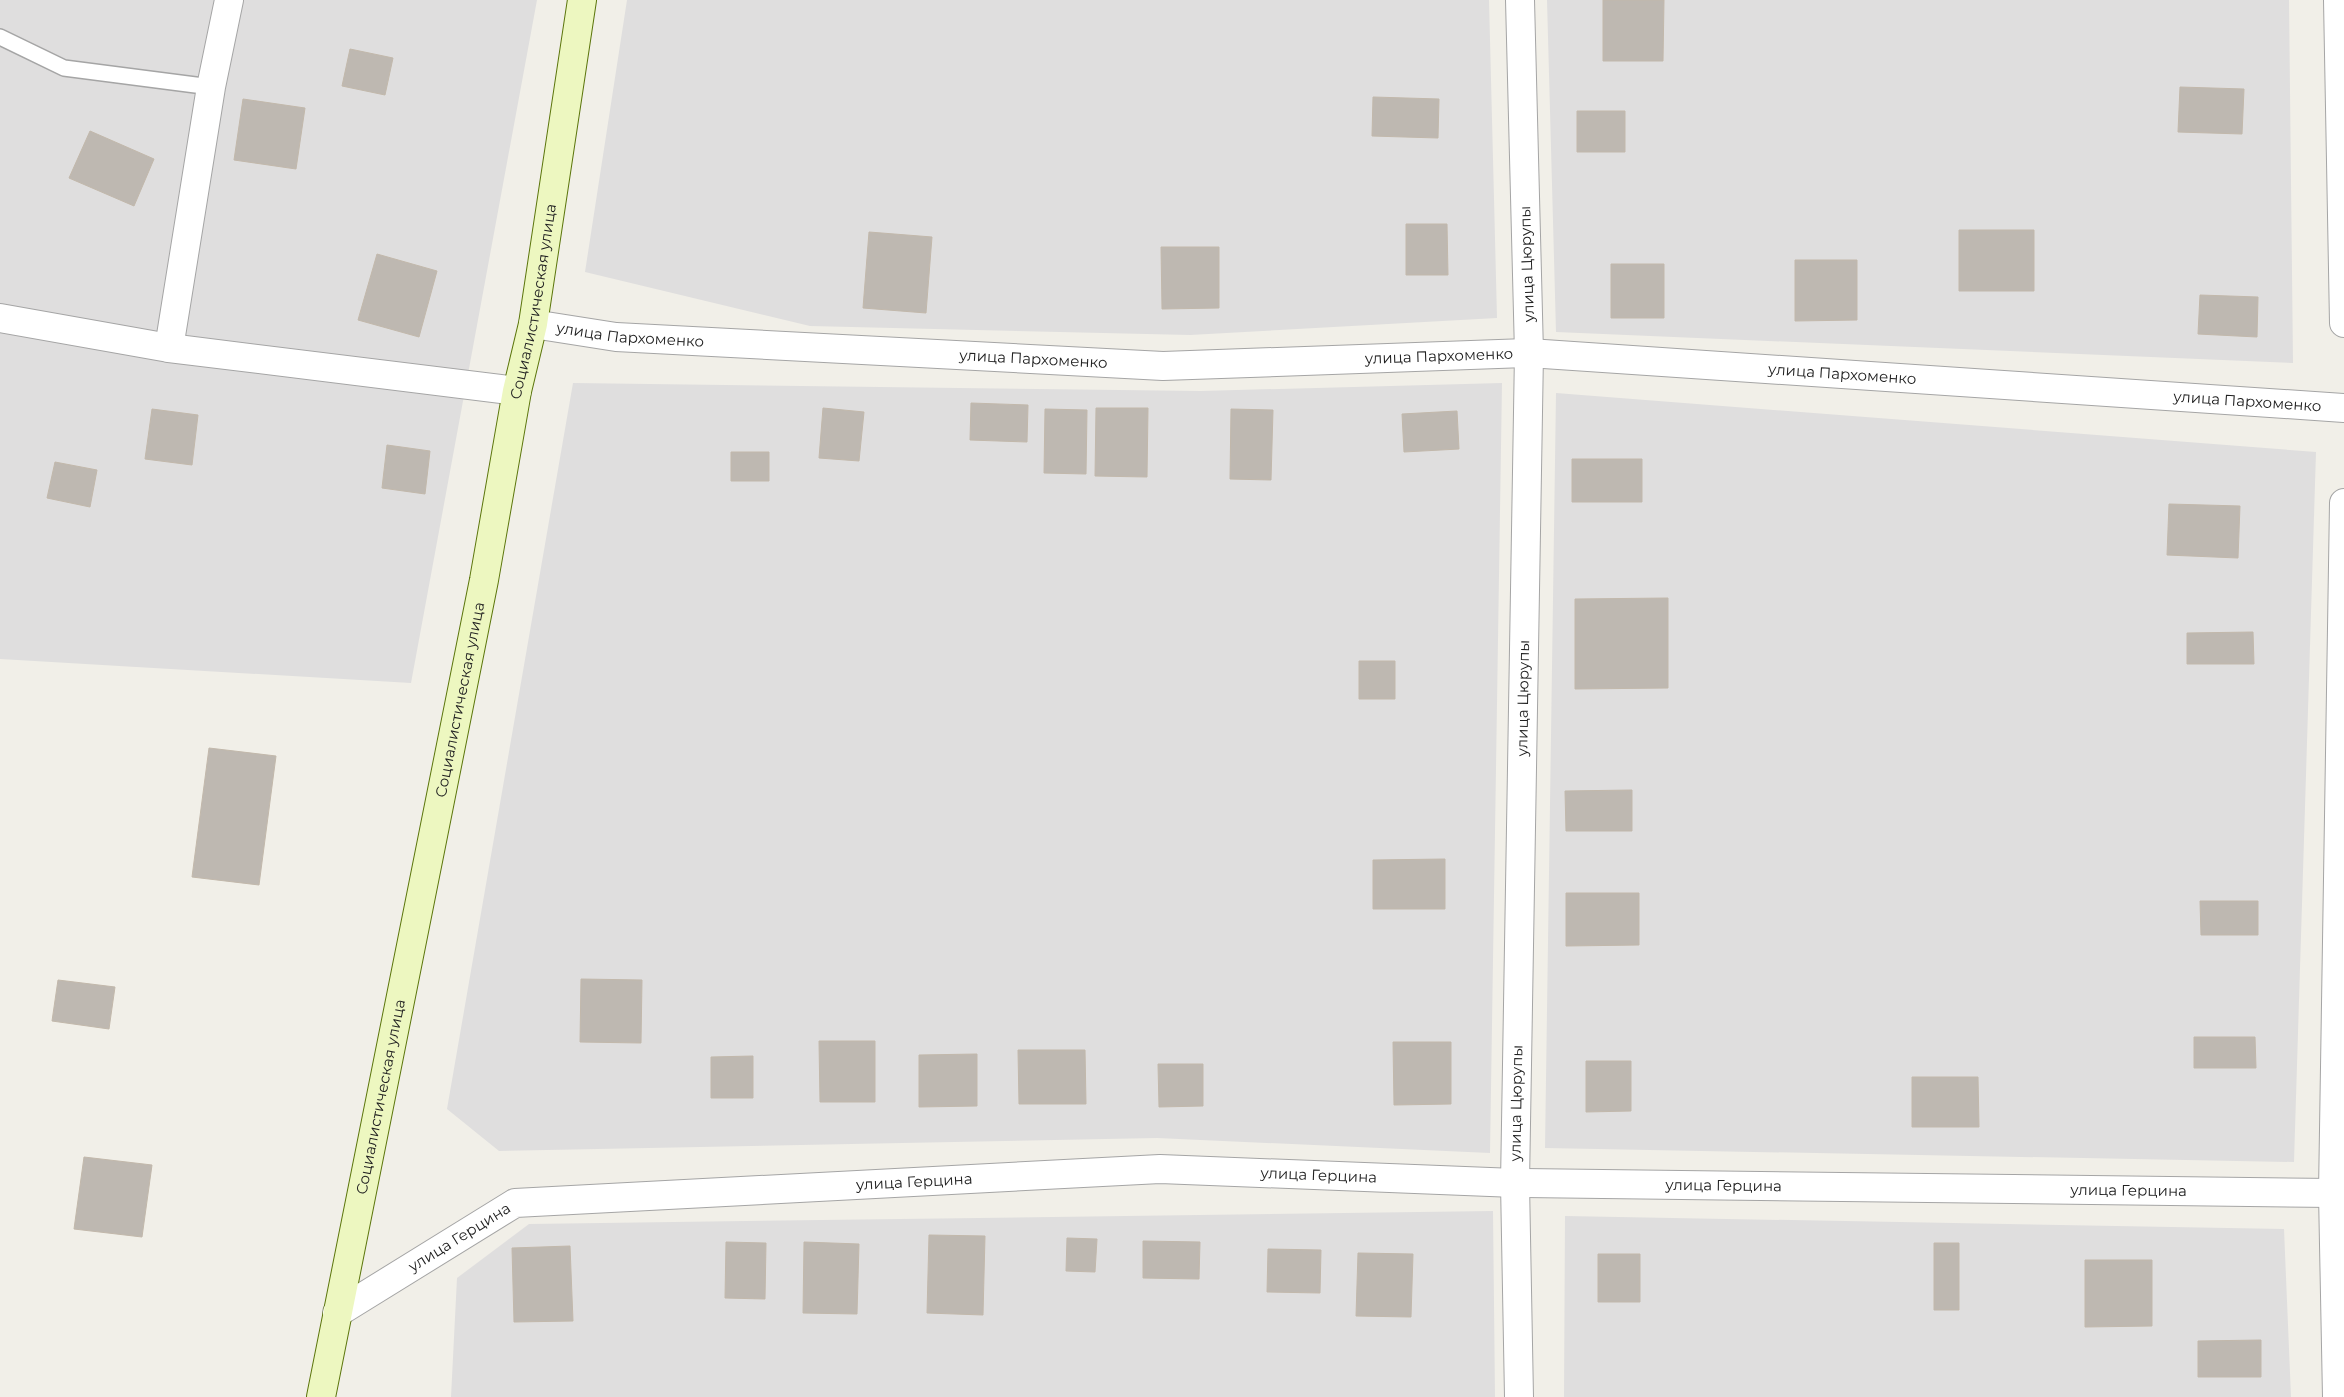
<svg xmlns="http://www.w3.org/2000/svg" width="2344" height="1397" font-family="Montserrat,sans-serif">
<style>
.residential{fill:#dfdede}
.building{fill:#beb8b1;stroke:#c2b8ab}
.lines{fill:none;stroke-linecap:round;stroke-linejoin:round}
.lane-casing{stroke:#a5a5a5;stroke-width:18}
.street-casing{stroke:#a5a5a5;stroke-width:30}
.secondary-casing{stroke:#5b750b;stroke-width:30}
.lane{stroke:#fff;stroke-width:15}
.street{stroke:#fff;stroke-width:28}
.secondary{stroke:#edf7c0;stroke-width:28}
.labels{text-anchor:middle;stroke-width:5;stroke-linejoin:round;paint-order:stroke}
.street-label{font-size:15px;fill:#212121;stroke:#fff}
</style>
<rect width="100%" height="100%" fill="#f1efe8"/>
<!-- residential -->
<path class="residential" d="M0,0H537L411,683L0,659Z
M627,0H1489L1497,318L1190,335L810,326L585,272Z
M1547,0H2289L2293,363L1556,332Z
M573,383L1201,391L1502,383L1490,1153L1157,1138L499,1151L447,1109Z
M1556,393L2316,452L2294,1162L1545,1148Z
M1493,1211L1495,1397H451L457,1278L529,1224Z
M1565,1216L2284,1229L2291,1397H1564Z"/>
<!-- building -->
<path class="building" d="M1603,0H1664L1663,61H1603Z
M350,49L393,58L385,95L342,86Z
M2180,87L2244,89L2242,134L2178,132Z
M1373,97L1439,99L1438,138L1372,136Z
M243,99L305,108L296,169L234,160Z
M1577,111H1625V152H1577Z
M90,131L154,159L134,206L69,178Z
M1406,224H1447L1448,275H1406Z
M1959,230H2034V291H1959Z
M869,232L932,237L926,313L863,308Z
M1161,247H1219V308L1162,309Z
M377,254L437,271L419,337L358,320Z
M1795,260H1857V320L1795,321Z
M1611,264H1664V318H1611Z
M2200,295L2258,297L2257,337L2198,334Z
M971,403L1028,405L1027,442L970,440Z
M823,408L864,412L859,461L819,458Z
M1096,408H1148L1147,477L1095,476Z
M152,409L198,415L192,465L145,459Z
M1045,409L1087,410L1086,474L1044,473Z
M1231,409L1273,410L1271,480L1230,479Z
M1457,411L1459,449L1404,452L1402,414Z
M387,445L430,451L425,494L382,488Z
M731,452H769V481H731Z
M1572,459H1642V502H1572Z
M55,462L97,470L90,507L47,498Z
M2169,504L2240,506L2238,558L2167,555Z
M1668,598V688L1575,689V599Z
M2253,632L2254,664H2187V633Z
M1359,661H1395V699H1359Z
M209,748L276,756L259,885L192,877Z
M1632,790V831H1566L1565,791Z
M1445,859V909H1373V860Z
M1566,893H1639V945L1566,946Z
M2200,901H2258V935H2201Z
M581,979L642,980L641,1043L580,1042Z
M58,980L115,987L109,1029L52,1021Z
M2194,1037H2255L2256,1068H2194Z
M819,1041H875V1102H820Z
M1393,1042H1451V1104L1394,1105Z
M1018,1050H1085L1086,1104H1019Z
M977,1054V1106L919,1107V1055Z
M753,1056V1098H711V1057Z
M1586,1061H1631V1111L1586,1112Z
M1158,1064H1203V1106L1159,1107Z
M1912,1077H1978L1979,1127H1912Z
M84,1157L152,1165L142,1237L74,1229Z
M929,1235L985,1236L983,1315L927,1313Z
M1067,1238L1097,1239L1095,1272L1066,1271Z
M1143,1241L1200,1242L1199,1279L1143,1278Z
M726,1242L766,1243L765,1299L725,1298Z
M804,1242L859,1244L857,1314L803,1313Z
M1934,1243H1959V1310H1934Z
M570,1246L573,1321L514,1322L512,1248Z
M1268,1249L1321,1250L1320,1293L1267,1292Z
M1358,1253L1413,1254L1411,1317L1356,1316Z
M1598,1254H1640V1302H1598Z
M2085,1260H2152V1326L2085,1327Z
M2261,1340V1377H2198V1341Z"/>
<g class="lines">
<!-- lane casing -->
<g class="lane-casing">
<path id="lane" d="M0,37L64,68L211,87"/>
</g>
<!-- street casing -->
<g class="street-casing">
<g id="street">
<path d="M2338,0L2344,323"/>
<path d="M0,318L169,348L517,391"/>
<path id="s1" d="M533,324L616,337L1163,366L1529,353L2344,408"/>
<path d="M169,348L211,87L229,0"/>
<path id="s2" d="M337,1313L515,1203L1160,1169L1515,1183L2333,1193"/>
<path id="s3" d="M1519,1397L1515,1183L1529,353L1520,0"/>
<path d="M2337,1397L2333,1193L2344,503"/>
</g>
</g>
<!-- secondary casing -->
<g class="secondary-casing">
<g id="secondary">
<path id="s4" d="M321,1397L484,580L517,391L533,324L582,0"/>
</g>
</g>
<!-- lane -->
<use href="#lane" class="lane"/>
<!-- street -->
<use href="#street" class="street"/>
<!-- secondary -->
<use href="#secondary" class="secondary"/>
</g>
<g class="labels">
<!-- street labels -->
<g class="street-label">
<text transform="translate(1527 264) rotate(-92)" y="5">улица Цюрупы</text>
<text dy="5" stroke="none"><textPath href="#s4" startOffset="1116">Социалистическая улица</textPath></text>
<text dy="5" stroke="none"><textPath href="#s1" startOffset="98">улица Пархоменко</textPath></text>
<text dy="5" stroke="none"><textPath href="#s1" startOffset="908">улица Пархоменко</textPath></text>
<text dy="5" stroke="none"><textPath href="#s1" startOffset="502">улица Пархоменко</textPath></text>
<text dy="5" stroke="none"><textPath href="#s1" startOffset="1312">улица Пархоменко</textPath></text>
<text dy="5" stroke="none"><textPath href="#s1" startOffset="1718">улица Пархоменко</textPath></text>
<text dy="5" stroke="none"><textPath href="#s3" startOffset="699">улица Цюрупы</textPath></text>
<text dy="5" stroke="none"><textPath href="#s4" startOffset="711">Социалистическая улица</textPath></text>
<text dy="5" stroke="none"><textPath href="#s4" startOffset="306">Социалистическая улица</textPath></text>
<text dy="5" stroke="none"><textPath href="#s3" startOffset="294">улица Цюрупы</textPath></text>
<text dy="5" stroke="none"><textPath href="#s2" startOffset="1014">улица Герцина</textPath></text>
<text dy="5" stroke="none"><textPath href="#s2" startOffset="609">улица Герцина</textPath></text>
<text dy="5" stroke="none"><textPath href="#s2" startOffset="1419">улица Герцина</textPath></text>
<text dy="5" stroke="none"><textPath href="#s2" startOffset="1824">улица Герцина</textPath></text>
<text dy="5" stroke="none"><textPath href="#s2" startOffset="144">улица Герцина</textPath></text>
</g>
</g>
</svg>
